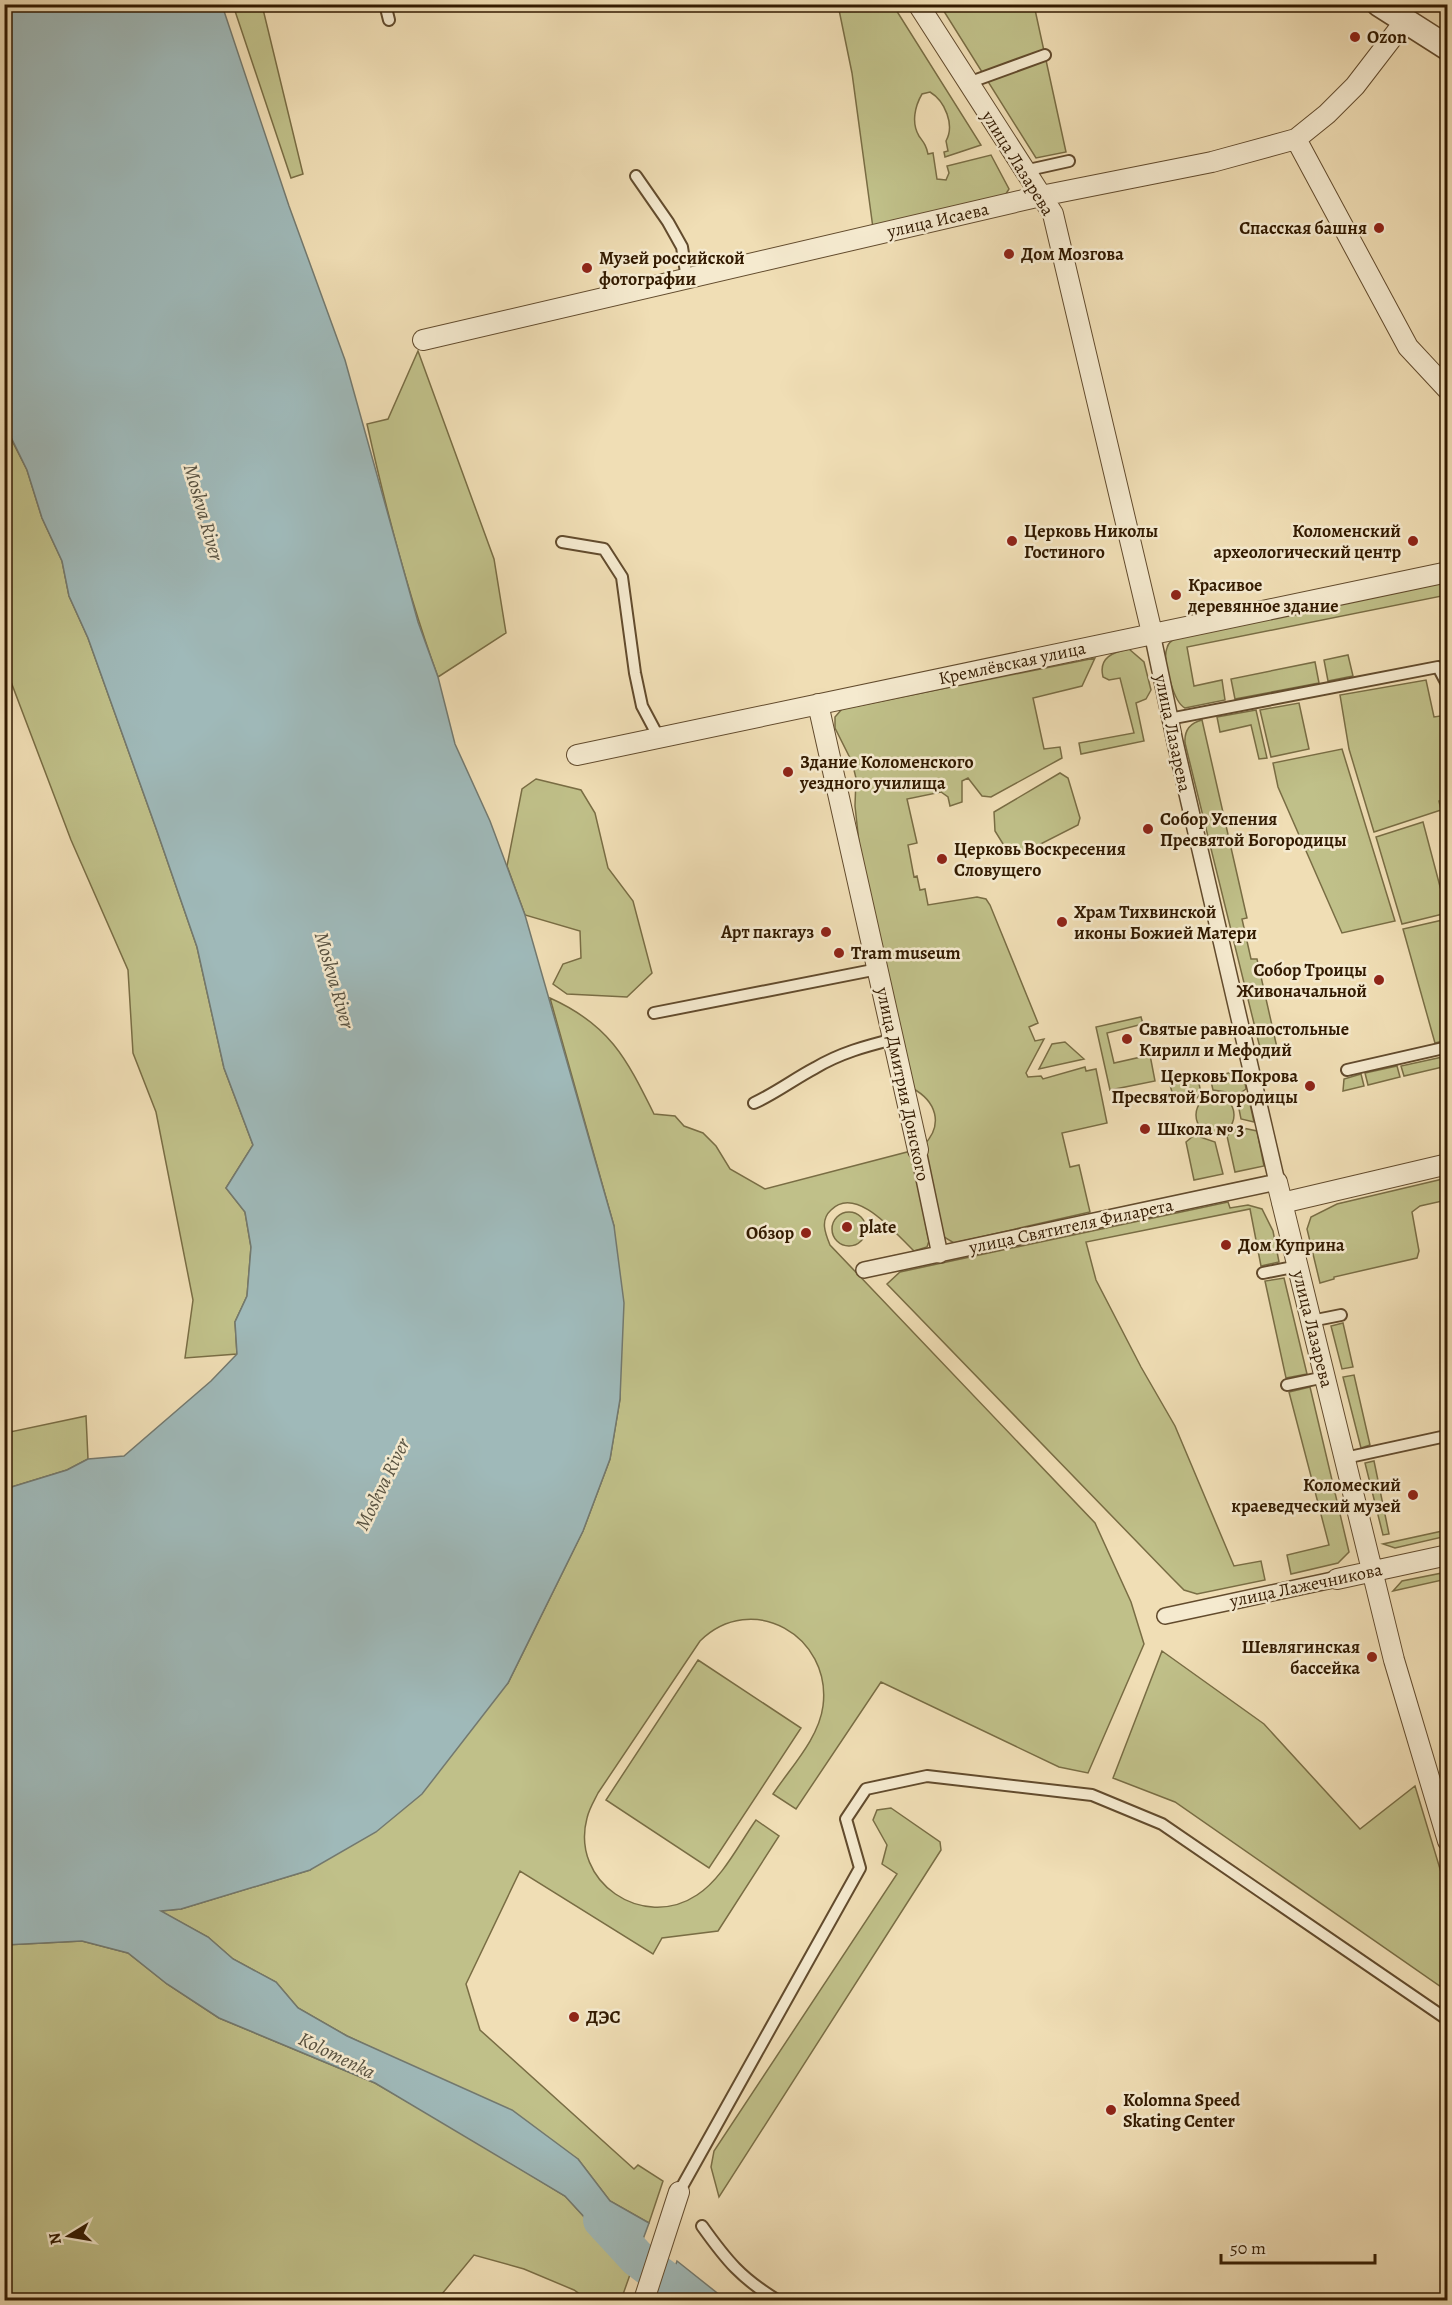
<svg xmlns="http://www.w3.org/2000/svg" width="1452" height="2305" font-family="Alegreya,serif">
<style>
.green{fill:#c0c089;stroke:#796d44;stroke-width:1.5}
.water{fill:#9fb9b9;stroke:#73796f;stroke-width:1.5}
.lines{fill:none;stroke-linecap:round;stroke-linejoin:round}
.river{stroke:#9fb9b9;stroke-width:38}
.service-casing{stroke:#624b2d;stroke-width:14}
.pedestrian-casing{stroke:#624b2d;stroke-width:18}
.minor-casing{stroke:#624b2d;stroke-width:22}
.tertiary-casing{stroke:#624b2d;stroke-width:27}
.service{stroke:#f5eacf;stroke-width:10}
.pedestrian{stroke:#f5eacf;stroke-width:15}
.minor{stroke:#f5eacf;stroke-width:20}
.tertiary{stroke:#f5eacf;stroke-width:24}
.poi-dot{fill:#8f2418;stroke:#f5eacf;stroke-width:2}
.labels{text-anchor:middle;stroke-width:5;stroke-linejoin:round;paint-order:stroke}
.poi-label{font-size:18px;font-weight:bold;fill:#321a00;stroke:#f5eacf;text-anchor:start}
.street-label{font-size:18px;fill:#321a00;stroke:#f5eacf}
.water-label{font-size:20px;font-style:italic;fill:#585241;stroke:#f5eacf}
</style>
<rect width="100%" height="100%" fill="#f0deb5"/>
<filter id="stains"><feTurbulence type="fractalNoise" baseFrequency=".00333" numOctaves="4"/><feColorMatrix values="0 0 0 0 .2 0 0 0 0 .09 0 0 0 0 .02 0 0 0 .5 -.17"/></filter>
<radialGradient id="worn" r=".72"><stop offset=".6" stop-color="#630" stop-opacity="0"/><stop offset="1" stop-color="#630" stop-opacity=".3"/></radialGradient>
<!-- green -->
<path class="green" d="M233,5H262L303,174L291,178Z
M838,5H893L981,145L945,157L944,152L948,151L946,141C955,125 945,101 930,92L922,94C915,106 911,123 919,136C924,143 926,145 928,154L933,153L937,179L946,180L949,173L947,166L991,155L1009,189L1004,197L873,228L852,73Z
M940,5H1034L1066,152L1036,158Z
M418,351L494,559L506,633L438,677C408,595 386,510 367,424L388,419Z
M4,425L27,470L42,518L62,561L69,596L88,638L157,831L197,947L224,1068L253,1145L226,1188L245,1212L251,1247L247,1296L235,1322L237,1354L185,1358L193,1300L156,1112L133,1053L128,970L71,840L5,666Z
M1447,582V595L1187,647L1194,686L1222,680L1225,700L1185,708C1174,703 1162,660 1167,648C1168,643 1172,640 1177,638Z
M1129,649L1144,662L1151,690L1146,699L1136,703L1144,741L1081,754L1079,743L1134,733L1120,678L1109,680L1103,677C1098,657 1114,652 1129,649Z
M1348,655L1353,676L1328,681L1324,660Z
M1095,658L1082,686L1033,698L1044,749L1060,747L1062,758L991,797L982,796L968,778L962,781V802L950,806L948,797L941,792L907,799L917,843L908,845L914,877L917,876L920,890L925,889L928,905L977,897L986,899L990,905L1038,1023L1029,1027L1035,1041L1044,1039L1026,1073L1028,1077L1041,1076L1043,1079L1085,1067L1086,1071L1096,1069L1107,1123L1062,1133L1070,1167L1079,1165L1090,1212L954,1243L944,1237L924,1145C944,1124 936,1101 912,1088L861,861L855,806L856,778L852,762L835,728V717L842,709Z
M1315,662L1319,683L1235,699L1231,679Z
M1426,680L1434,717L1447,715V799L1439,801L1441,810L1374,832L1349,749L1340,695Z
M1299,703L1309,749L1271,757L1260,710Z
M1256,710L1267,758L1259,759L1251,725L1220,732L1217,717Z
M1202,720L1247,918L1242,919L1251,959H1257L1278,1052L1262,1056L1185,743C1184,730 1190,723 1202,720Z
M1342,749L1395,921L1342,933L1278,787L1273,763Z
M1060,773L1068,778L1080,818L1078,825L1023,853L1008,852L995,831L994,812Z
M536,779L581,790L595,813L608,868L633,901L652,973L627,997L567,994L553,984L563,964L581,958L580,931L525,915L507,866L522,789Z
M1423,822L1447,913L1402,924L1376,837Z
M1447,919V1040L1435,1043L1403,929Z
M550,998C610,1025 626,1058 654,1114L675,1116L684,1126L703,1133L716,1146L730,1169L765,1189L911,1151L929,1241L927,1247L914,1251C896,1234 856,1184 831,1210C820,1220 825,1233 830,1245L1095,1523L1131,1602L1144,1644L1088,1773L1059,1767L881,1682L796,1809L773,1794C791,1767 819,1738 823,1706C832,1636 752,1590 700,1641L598,1793C594,1801 589,1809 587,1818C570,1882 643,1931 697,1895C722,1879 739,1844 756,1820L779,1836L718,1931L662,1938L653,1954L520,1871L466,1984L480,2030L634,2169L638,2165L663,2181L649,2223L610,2201L578,2159L427,2074L347,2036L298,2008L276,1982L233,1959L208,1937L160,1911L181,1909L310,1870L508,1683L583,1531L610,1459L620,1399L614,1226Z
M1141,1017L1143,1024L1107,1033L1114,1063L1150,1055L1155,1081L1110,1090L1096,1027Z
M1065,1042L1084,1059L1039,1069L1052,1044Z
M1447,1056V1066L1404,1076L1401,1066Z
M1397,1066L1400,1077L1368,1085L1365,1073Z
M1243,1070L1246,1089L1233,1098L1226,1092L1213,1090L1210,1077Z
M1361,1074L1364,1086L1343,1091L1344,1079Z
M1198,1079L1201,1093L1192,1104L1174,1099L1170,1085Z
M1248,1095L1254,1122L1241,1119L1238,1104Z
M1196 1115a19 19 0 1 1 38 0a19 19 0 1 1-38 0Z
M1238,1127L1257,1131L1264,1166L1235,1172L1227,1136Z
M1198,1132L1200,1137L1215,1142L1223,1174L1194,1180L1186,1142Z
M1447,1178V1200L1420,1206L1412,1212L1419,1251L1417,1258L1334,1277V1279L1320,1283L1307,1229L1311,1217L1337,1204Z
M1228,1202L1230,1208L1248,1205L1262,1209L1273,1231L1279,1262L1261,1266L1250,1209L1086,1242L1096,1280L1141,1367L1175,1426L1234,1566L1261,1561L1265,1580L1197,1594L1184,1590L1171,1577L887,1284L900,1272Z
M832 1229a17 17 0 1 1 34 0a17 17 0 1 1-34 0Z
M1284,1278L1307,1374L1286,1378L1265,1281Z
M1343,1323L1353,1367L1342,1369L1331,1326Z
M1354,1375L1370,1445L1361,1448L1343,1377Z
M1310,1387L1349,1552L1338,1563L1291,1574L1287,1555L1329,1545L1289,1392Z
M86,1416L88,1459L67,1470L5,1489V1433Z
M1374,1461L1389,1534L1383,1535L1365,1463Z
M1447,1530V1536L1395,1548L1383,1544Z
M1447,1572V1579L1393,1591L1402,1581Z
M1162,1651L1264,1724L1360,1829L1415,1786L1447,1892V1991L1175,1802L1113,1778Z
M698,1660L801,1728L709,1868L606,1800Z
M891,1808L940,1842L941,1850L719,2197L711,2167L714,2151L897,1874L882,1864L887,1845L873,1820L877,1810Z
M82,1941L128,1953L167,1984L219,2018L375,2083L457,2130L565,2196L632,2269L621,2300H588L574,2290L524,2269L474,2255L437,2300H5L4,1945Z"/>
<!-- water -->
<path class="water" d="M4,5H222L289,206L345,360L418,622L438,677L455,744L490,821L525,915L614,1226L624,1303L620,1399L610,1459L583,1531L508,1683L422,1794L376,1832L310,1870L181,1909L161,1911L208,1937L233,1959L276,1982L298,2008L347,2036L512,2110L578,2159L610,2201L649,2223L632,2269L565,2196L375,2083L219,2018L167,1984L128,1953L82,1941L5,1945V1489L67,1470L88,1459L124,1456L211,1381L237,1354L235,1322L247,1296L251,1247L245,1212L226,1188L253,1145L224,1068L197,947L157,831L88,638L69,596L62,561L42,518L27,470L5,425Z
M677,2261L726,2300H678L667,2291Z"/>
<g class="lines">
<!-- river -->
<path class="river" d="M602,2220L637,2258L692,2300"/>
<!-- service casing -->
<g class="service-casing">
<path id="service" d="M385,4L389,20
M968,83L1045,55
M1024,171L1069,161
M636,176L668,222L682,247L687,279
M562,542L604,549L622,577L635,673L642,706L659,738
M1169,719L1438,667L1448,686
M654,1013L878,969
M1347,1070L1448,1047
M754,1103C776,1093 794,1079 815,1068C840,1053 866,1046 894,1039
M1263,1273L1298,1266
M1311,1321L1341,1315
M1287,1385L1325,1377
M1345,1458L1446,1436L1448,1441
M679,2192L860,1868L846,1819L866,1789L927,1776L1092,1795L1162,1824L1448,2020
M702,2226C727,2261 741,2278 777,2300"/>
</g>
<!-- pedestrian casing -->
<g class="pedestrian-casing">
<path id="pedestrian" d="M918,1150L940,1255
M864,1270L1277,1182L1175,742L1152,633
M1165,1616L1337,1579"/>
</g>
<!-- minor casing -->
<g class="minor-casing">
<path id="minor" d="M918,4L1053,214L1152,633
M1296,139L1408,347L1448,390
M423,340L1041,196L1212,162L1296,139L1327,114L1355,86L1405,21
M818,704L918,1150
M577,755L1448,572
M1277,1182L1394,1660L1448,1841
M1282,1203L1448,1164
M1337,1579L1448,1555
M644,2300L679,2192"/>
</g>
<!-- tertiary casing -->
<g class="tertiary-casing">
<path id="tertiary" d="M1379,4L1448,48"/>
</g>
<!-- service -->
<use href="#service" class="service"/>
<!-- pedestrian -->
<use href="#pedestrian" class="pedestrian"/>
<!-- minor -->
<use href="#minor" class="minor"/>
<!-- tertiary -->
<use href="#tertiary" class="tertiary"/>
</g>
<!-- markers -->
<g class="poi-dot">
<circle cx="1355" cy="37" r="6"/>
<circle cx="1379" cy="228" r="6"/>
<circle cx="1009" cy="254" r="6"/>
<circle cx="587" cy="268" r="6"/>
<circle cx="1012" cy="541" r="6"/>
<circle cx="1413" cy="541" r="6"/>
<circle cx="1176" cy="595" r="6"/>
<circle cx="788" cy="772" r="6"/>
<circle cx="1148" cy="829" r="6"/>
<circle cx="942" cy="859" r="6"/>
<circle cx="1062" cy="922" r="6"/>
<circle cx="826" cy="932" r="6"/>
<circle cx="839" cy="953" r="6"/>
<circle cx="1379" cy="980" r="6"/>
<circle cx="1127" cy="1039" r="6"/>
<circle cx="1310" cy="1086" r="6"/>
<circle cx="1145" cy="1129" r="6"/>
<circle cx="847" cy="1227" r="6"/>
<circle cx="806" cy="1233" r="6"/>
<circle cx="1226" cy="1245" r="6"/>
<circle cx="1413" cy="1495" r="6"/>
<circle cx="1372" cy="1657" r="6"/>
<circle cx="574" cy="2017" r="6"/>
<circle cx="1111" cy="2110" r="6"/>
</g>
<g class="labels">
<!-- poi labels -->
<g class="poi-label">
<text x="1367" y="43">Ozon</text>
<text x="1367" y="234" text-anchor="end">Спасская башня</text>
<text x="1021" y="260">Дом Мозгова</text>
<text x="599" y="264">Музей российской<tspan x="599" dy="21">фотографии</tspan></text>
<text x="1024" y="537">Церковь Николы<tspan x="1024" dy="21">Гостиного</tspan></text>
<text x="1401" y="537" text-anchor="end">Коломенский<tspan x="1401" dy="21">археологический центр</tspan></text>
<text x="1188" y="591">Красивое<tspan x="1188" dy="21">деревянное здание</tspan></text>
<text x="800" y="768">Здание Коломенского<tspan x="800" dy="21">уездного училища</tspan></text>
<text x="1160" y="825">Собор Успения<tspan x="1160" dy="21">Пресвятой Богородицы</tspan></text>
<text x="954" y="855">Церковь Воскресения<tspan x="954" dy="21">Словущего</tspan></text>
<text x="1074" y="918">Храм Тихвинской<tspan x="1074" dy="21">иконы Божией Матери</tspan></text>
<text x="814" y="938" text-anchor="end">Арт пакгауз</text>
<text x="851" y="959">Tram museum</text>
<text x="1367" y="976" text-anchor="end">Собор Троицы<tspan x="1367" dy="21">Живоначальной</tspan></text>
<text x="1139" y="1035">Святые равноапостольные<tspan x="1139" dy="21">Кирилл и Мефодий</tspan></text>
<text x="1298" y="1082" text-anchor="end">Церковь Покрова<tspan x="1298" dy="21">Пресвятой Богородицы</tspan></text>
<text x="1157" y="1135">Школа № 3</text>
<text x="859" y="1233">plate</text>
<text x="794" y="1239" text-anchor="end">Обзор</text>
<text x="1238" y="1251">Дом Куприна</text>
<text x="1401" y="1491" text-anchor="end">Коломеский<tspan x="1401" dy="21">краеведческий музей</tspan></text>
<text x="1360" y="1653" text-anchor="end">Шевлягинская<tspan x="1360" dy="21">бассейка</tspan></text>
<text x="586" y="2023">ДЭС</text>
<text x="1123" y="2106">Kolomna Speed<tspan x="1123" dy="21">Skating Center</tspan></text>
</g>
<!-- street labels -->
<g class="street-label">
<text transform="translate(1018 163) rotate(58)" y="6">улица Лазарева</text>
<text transform="translate(938 220) rotate(-13)" y="6">улица Исаева</text>
<text transform="translate(1012 663) rotate(-12)" y="6">Кремлёвская улица</text>
<text transform="translate(1173 733) rotate(78)" y="6">улица Лазарева</text>
<text transform="translate(903 1084) rotate(78)" y="6">улица Дмитрия Донского</text>
<text transform="translate(1071 1226) rotate(-12)" y="6">улица Святителя Филарета</text>
<text transform="translate(1313 1329) rotate(76)" y="6">улица Лазарева</text>
<text transform="translate(1306 1585) rotate(-12)" y="6">улица Лажечникова</text>
</g>
<!-- water labels -->
<g class="water-label">
<text transform="translate(204 512) rotate(74)" y="7">Moskva River</text>
<text transform="translate(335 980) rotate(74)" y="7">Moskva River</text>
<text transform="translate(382 1484) rotate(-64)" y="7">Moskva River</text>
<text transform="translate(337 2055) rotate(26)" y="7">Kolomenka</text>
</g>
</g>
<!-- margin -->
<rect width="1452" height="2305" fill="none" stroke="#f0deb5" stroke-width="24"/>
<rect x="6" y="6" width="1440" height="2293" fill="none" stroke="#321a00" stroke-width="3"/>
<rect x="12" y="12" width="1428" height="2281" fill="none" stroke="#321a00" stroke-width="1.5"/>
<!-- north arrow -->
<g transform="translate(69 2236) rotate(259)" stroke="#f5eacf" stroke-width="4.5" paint-order="stroke">
<path d="M0-4.5L10 22L0 15L-10 22Z" fill="#321a00"/>
<text y="-9" font-size="16" font-weight="bold" text-anchor="middle" fill="#321a00">N</text>
</g>
<!-- scale -->
<path d="M1221 2254v9h154v-9" fill="none" stroke="#321a00" stroke-width="3"/>
<text x="1230" y="2254" font-size="18" fill="#321a00" stroke="#f5eacf" stroke-width="4.5" paint-order="stroke">50 m</text>
<rect width="100%" height="100%" filter="url(#stains)"/>
<rect width="100%" height="100%" fill="url(#worn)"/>
</svg>
